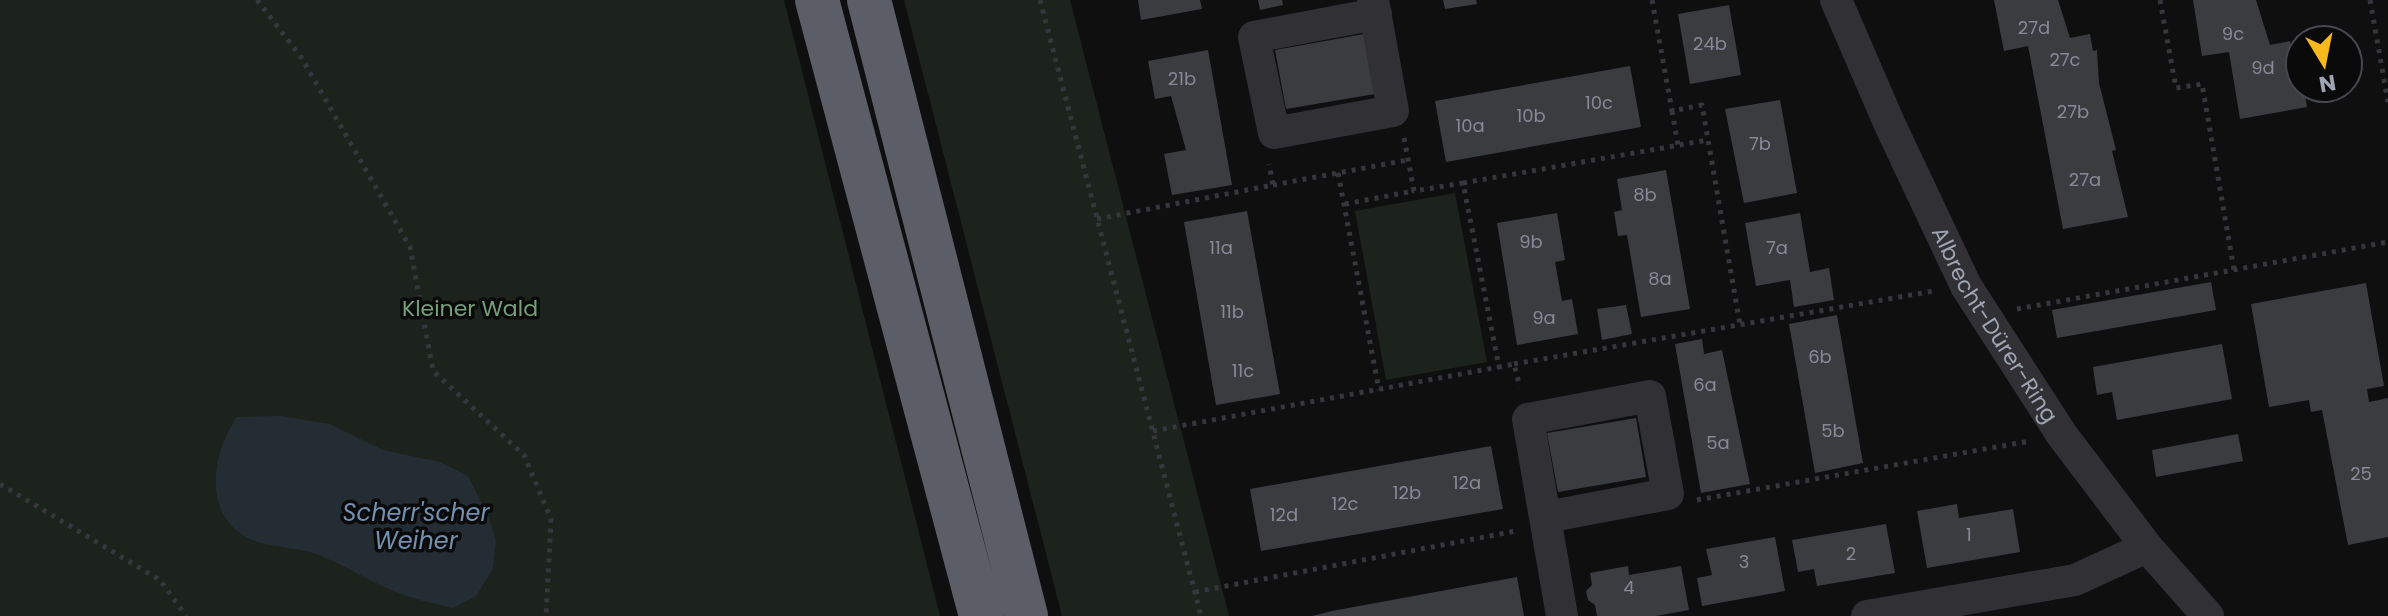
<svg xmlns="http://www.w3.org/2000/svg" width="2388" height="616" font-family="Poppins,sans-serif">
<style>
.green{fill:#1b231c}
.water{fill:#252d34}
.building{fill:#3b3c40}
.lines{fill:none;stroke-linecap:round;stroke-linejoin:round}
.path{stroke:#36373c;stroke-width:5;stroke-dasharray:4 6;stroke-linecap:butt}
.street{stroke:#303035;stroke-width:32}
.highway{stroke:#5b5e66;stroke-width:44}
.labels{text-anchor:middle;stroke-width:7;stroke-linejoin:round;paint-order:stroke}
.number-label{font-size:18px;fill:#868a96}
.park-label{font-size:22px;fill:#759e79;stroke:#0a0a0b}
.street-label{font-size:22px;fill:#9fa4b2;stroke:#0a0a0b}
.water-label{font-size:24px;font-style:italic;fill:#7391af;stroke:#0a0a0b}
</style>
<rect width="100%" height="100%" fill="#0f0f10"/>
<!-- green -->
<path class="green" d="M0,0H784L940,616H0Z
M904,0H1070L1229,616H1062Z
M1455,193L1487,362L1386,380L1355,211Z"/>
<!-- water -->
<path class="water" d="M281,416L330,424L383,450L440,462L468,476L488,515L496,541L493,569L476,596L453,608C433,603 412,599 394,591C367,580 343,564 316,554C295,546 270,548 250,539C201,516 212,452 237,417Z"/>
<!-- building -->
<path class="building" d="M1138,0H1200L1202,9L1141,20Z
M1258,0H1282L1283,5L1260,10Z
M1443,0H1476L1477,4L1445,9Z
M1994,0H2058L2070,38L2090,34L2093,51L2097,50L2099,83L2116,150L2112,151L2128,217L2063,229L2028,46L2004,51Z
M2193,0H2256L2270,45L2290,41L2298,86L2304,88L2307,107L2240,119L2229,52L2202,56Z
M1729,5L1741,75L1690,84L1678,14Z
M1364,34L1375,94L1286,109L1275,50Z
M1208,50L1232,185L1172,195L1164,154L1186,150L1171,96L1155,99L1148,61Z
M1630,66L1641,127L1446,162L1435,101Z
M1780,100L1797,193L1744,203L1725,109Z
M1666,170L1690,309L1641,317L1627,235L1618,236L1614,212L1622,210L1617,179Z
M1247,211L1280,394L1216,405L1184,222Z
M1557,213L1565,260L1555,262L1562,301L1572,299L1578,334L1517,345L1497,223Z
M1800,213L1810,272L1829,268L1834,300L1794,307L1790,280L1756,286L1745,223Z
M2211,282L2216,310L2057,338L2052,310Z
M2366,283L2384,386L2367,389L2369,402L2388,398V537L2348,545L2322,410L2311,412L2309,400L2269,407L2251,304Z
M1626,305L1632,334L1602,340L1597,309Z
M1837,315L1863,463L1815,473L1789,324Z
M1702,339L1704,354L1722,350L1750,484L1701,493L1675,344Z
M2222,344L2232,399L2117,420L2112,392L2097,395L2093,367Z
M1636,418L1646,477L1558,492L1547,433Z
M2238,434L2243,461L2156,477L2152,450Z
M1491,446L1503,509L1261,551L1250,489Z
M1957,504L1959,518L2013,509L2020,552L1927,568L1917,511Z
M1886,524L1895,573L1817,586L1814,569L1798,572L1792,540Z
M1775,537L1785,591L1702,606L1697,578L1712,575L1706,549Z
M1628,566L1629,575L1681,566L1689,610L1656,616H1597L1595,605L1588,600L1586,591L1592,585L1590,573Z
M1517,577L1524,616H1312L1332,611Z"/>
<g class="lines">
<!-- path -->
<path class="path" d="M257,0L301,57L410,247L433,371L524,455L551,519L546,616
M1040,0L1201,616
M1652,0L1672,111L1702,105L1740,325
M2160,0L2176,88L2202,84L2234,270
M2370,0L2388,102
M1672,111L1678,145
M1404,138L1414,191L1463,183L1499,367L1514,364L1520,387
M1338,173L1379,390
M1463,183L1708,140
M1273,185L1408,160
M1345,204L1414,191
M1097,219L1273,185L1269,164
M2017,309L2388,242
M1514,364L1934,291
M1153,431L1499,367
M0,484L160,580L186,616
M1697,500L2030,441
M1195,592L1516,531"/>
<!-- street -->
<g class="street">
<path d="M1373,0L1393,111L1274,133L1254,37L1376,14"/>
<path id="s1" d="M1836,0L1890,125L1966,286L2062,435L2147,547L2208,616"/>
<path d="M1546,517L1668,494L1650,396L1528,419L1562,616"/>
<path d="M1867,616L2075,580L2147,547"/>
</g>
<!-- highway -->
<path class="highway" d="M817,0L981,616
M869,0L1026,616"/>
</g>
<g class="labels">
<!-- number labels -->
<g class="number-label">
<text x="2034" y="34">27d</text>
<text x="2233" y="40">9c</text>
<text x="1710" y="50">24b</text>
<text x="2065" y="66">27c</text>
<text x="2263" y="74">9d</text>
<text x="1182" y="85">21b</text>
<text x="1599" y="109">10c</text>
<text x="2073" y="118">27b</text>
<text x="1531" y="122">10b</text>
<text x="1470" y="132">10a</text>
<text x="1760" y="150">7b</text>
<text x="2085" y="186">27a</text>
<text x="1645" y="201">8b</text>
<text x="1531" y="248">9b</text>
<text x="1221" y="254">11a</text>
<text x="1777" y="254">7a</text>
<text x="1660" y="285">8a</text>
<text x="1232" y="318">11b</text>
<text x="1544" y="324">9a</text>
<text x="1820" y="363">6b</text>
<text x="1243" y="377">11c</text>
<text x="1705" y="391">6a</text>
<text x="1833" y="437">5b</text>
<text x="1718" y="449">5a</text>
<text x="2361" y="480">25</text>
<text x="1467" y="489">12a</text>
<text x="1407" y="499">12b</text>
<text x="1345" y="510">12c</text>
<text x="1284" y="521">12d</text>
<text x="1969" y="541">1</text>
<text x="1851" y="560">2</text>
<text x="1744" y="568">3</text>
<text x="1629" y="594">4</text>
</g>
<!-- park labels -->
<g class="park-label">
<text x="470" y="316">Kleiner Wald</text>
</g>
<!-- street labels -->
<g class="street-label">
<text dy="8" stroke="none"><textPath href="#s1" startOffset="362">Albrecht-Dürer-Ring</textPath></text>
</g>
<!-- water labels -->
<g class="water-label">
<text x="416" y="521">Scherr'scher<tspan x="416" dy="28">Weiher</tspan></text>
</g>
</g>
<!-- north arrow -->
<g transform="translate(2324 64) rotate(170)"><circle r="38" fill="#0a0a0b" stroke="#46484e" stroke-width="2"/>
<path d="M0-6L14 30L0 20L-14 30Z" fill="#f8b81e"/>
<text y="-12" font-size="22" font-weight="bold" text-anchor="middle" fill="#9fa4b2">N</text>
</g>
</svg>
